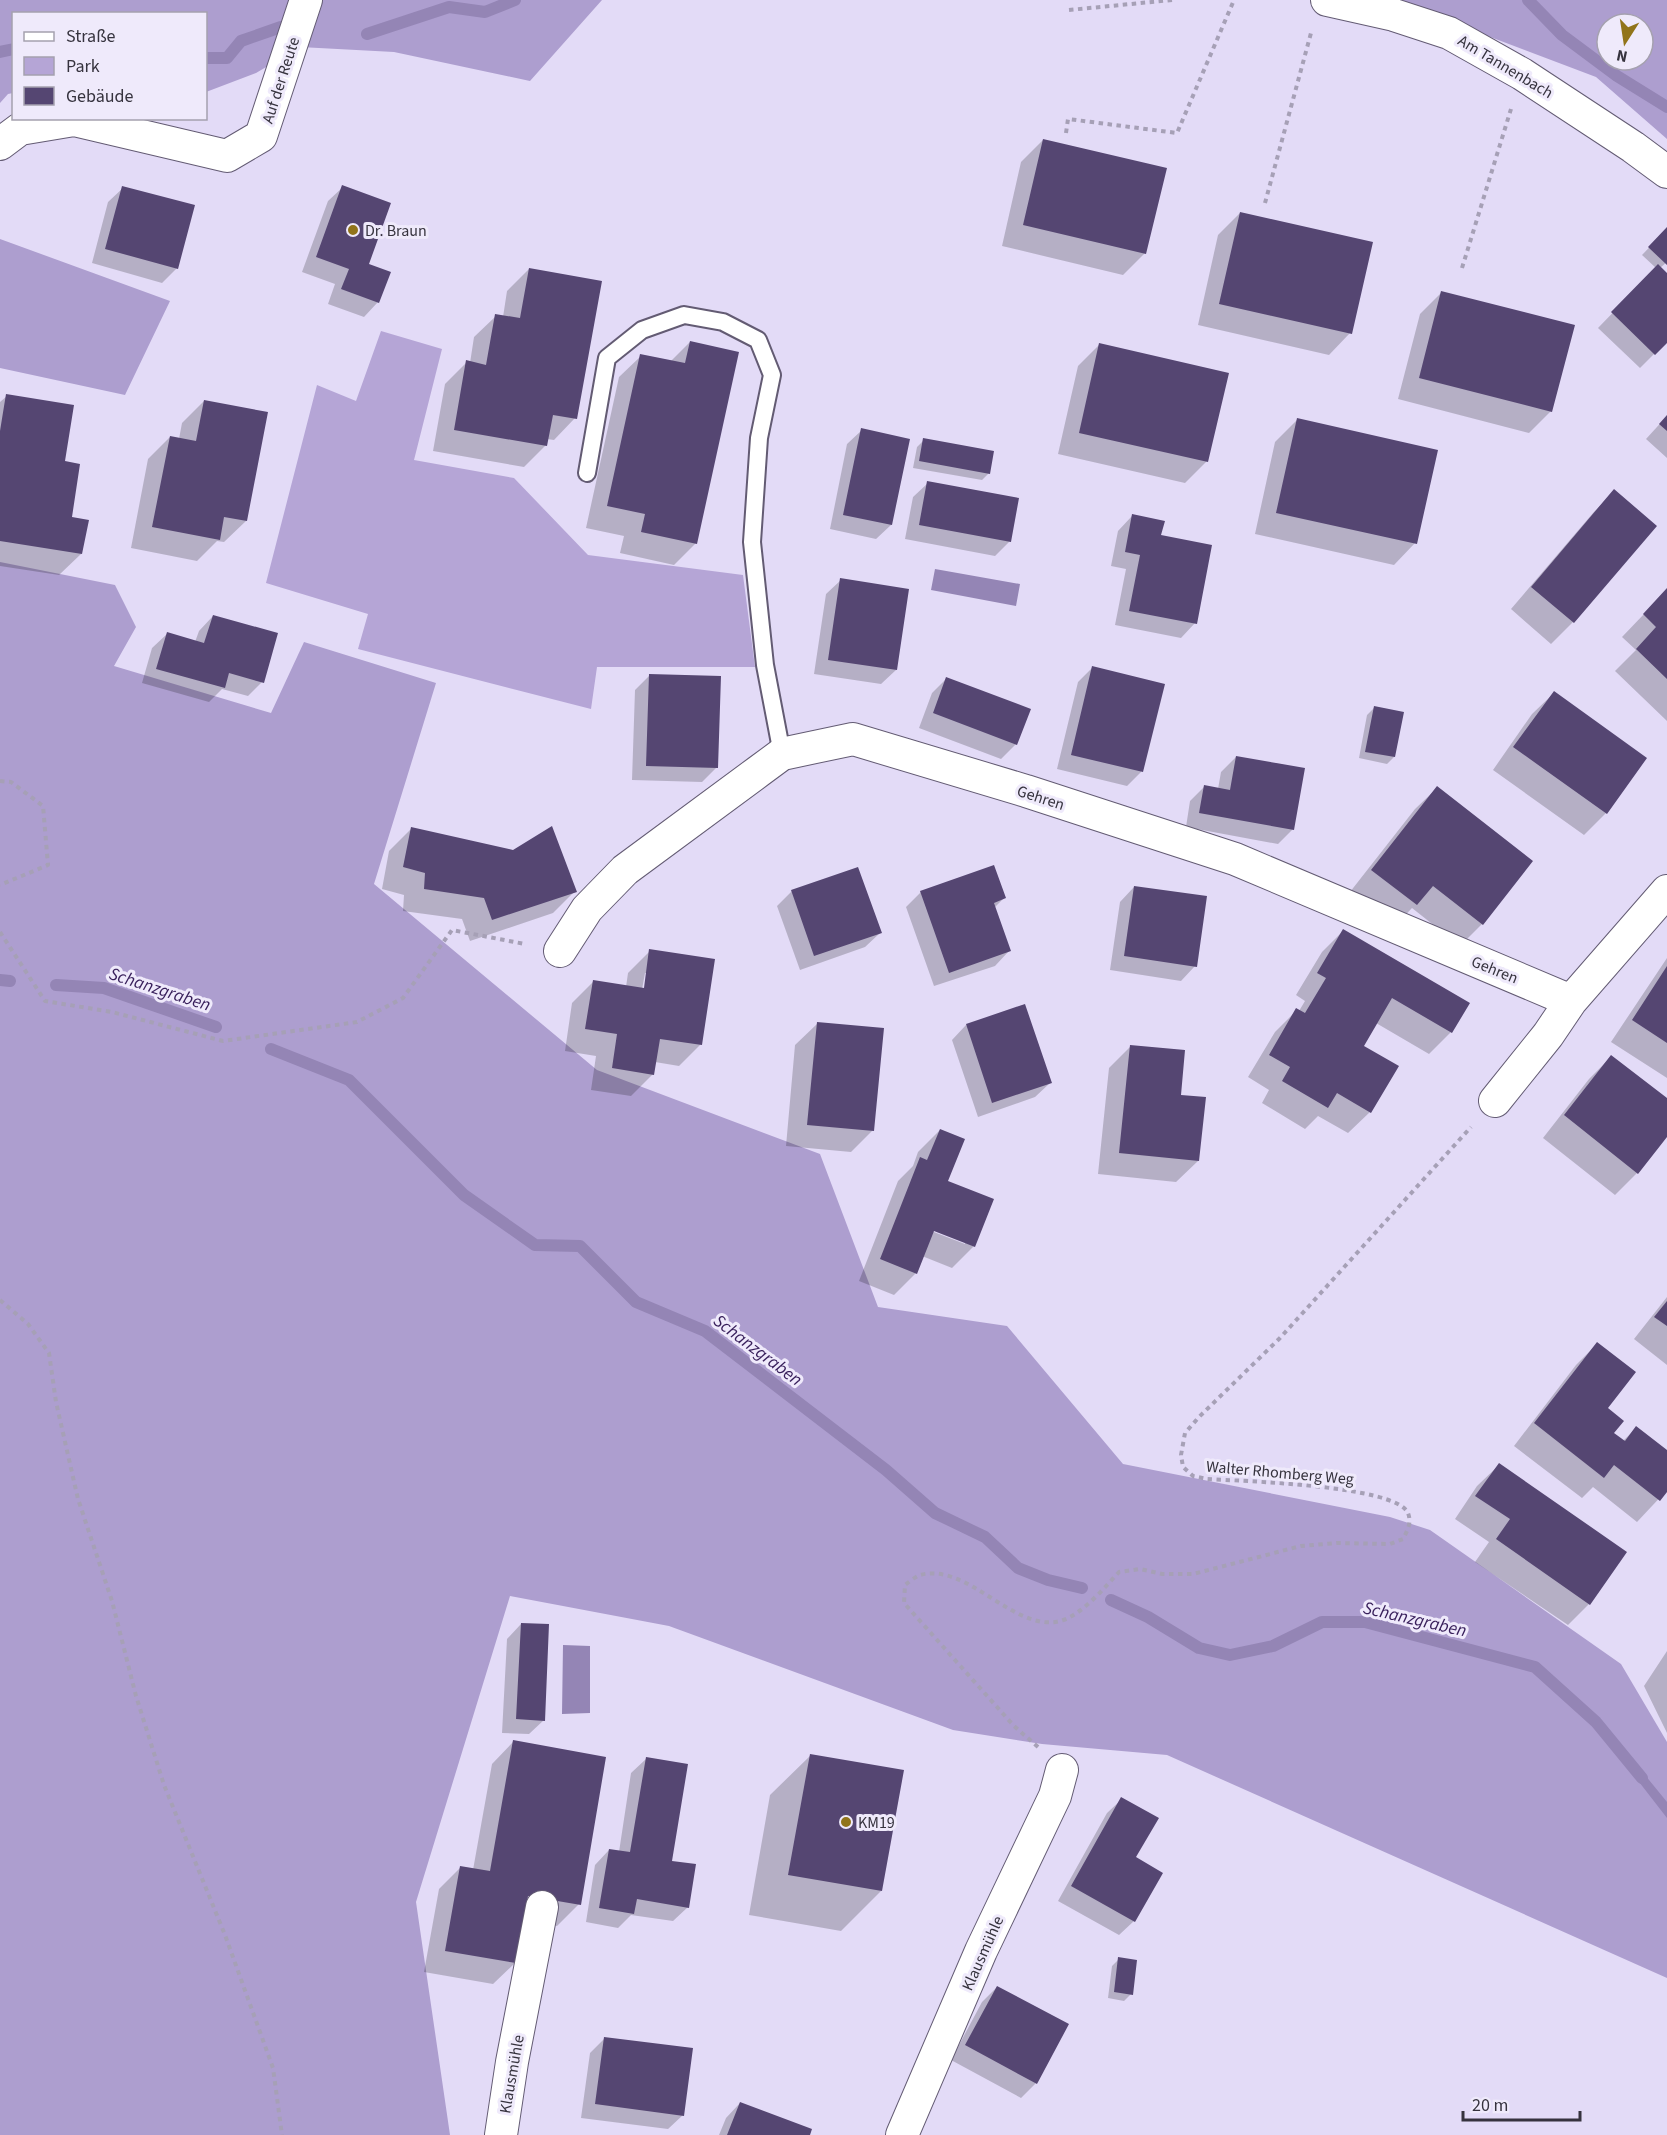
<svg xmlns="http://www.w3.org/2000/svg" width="1667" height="2135" font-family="'Source Sans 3',sans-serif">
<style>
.green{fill:#b5a5d6}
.forest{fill:#ad9ecf;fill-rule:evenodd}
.water{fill:#9485b5}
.shadow{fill:#0003;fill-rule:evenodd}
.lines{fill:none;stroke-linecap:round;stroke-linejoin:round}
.stream{stroke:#9485b5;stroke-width:12}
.building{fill:#554672}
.lane-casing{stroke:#635b73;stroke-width:20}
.street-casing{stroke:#635b73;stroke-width:34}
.path{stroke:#a6a0b6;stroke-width:4;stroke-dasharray:4.5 4.5;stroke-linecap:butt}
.lane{stroke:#fff;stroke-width:16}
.street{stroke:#fff;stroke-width:32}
.poi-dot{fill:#91741a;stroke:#efeafb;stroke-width:2}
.labels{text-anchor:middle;stroke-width:6;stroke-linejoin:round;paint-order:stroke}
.street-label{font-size:16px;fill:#36333e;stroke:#efeafb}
.poi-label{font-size:16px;fill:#36333e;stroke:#efeafb;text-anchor:start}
.water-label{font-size:18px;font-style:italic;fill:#371e5a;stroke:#efeafb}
</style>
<rect width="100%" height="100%" fill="#e3dbf7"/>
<!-- green -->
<path class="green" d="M381,331L442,349L414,460L514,478L588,555L743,575L755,667H597L591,709L358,649L368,614L266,583L317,385L356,401Z"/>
<!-- forest -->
<path class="forest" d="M0,0H602L530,81L394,52L300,47L256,73L206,92V14H14L13,93L8,94L0,103Z
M1344,0H1667V139L1596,77L1435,16ZM1607,24H1643V60H1607Z
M0,239L170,301L125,395L0,368Z
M0,562L115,585L136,627L114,666L271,713L304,642L436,683L374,884L597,1070L820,1154L878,1307L1007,1326L1123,1464L1390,1517L1430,1530L1621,1664L1667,1742V1978L1167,1755L1042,1744L953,1730L669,1626L510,1596L416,1902L450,2135H0Z"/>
<!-- water -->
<path class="water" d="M935,569L1020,584L1016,606L931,590Z
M563,1645L590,1646V1713L562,1714Z
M1636,1764L1667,1802V1818L1629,1769Z"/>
<!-- shadow -->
<path class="shadow" d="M1043,140L1145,253L1123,275L1002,246L1021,162Z
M343,187L378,302L364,317L328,304L335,284L302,272L328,201Z
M123,188L177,268L162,283L92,263L108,202Z
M1240,213L1350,333L1329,355L1198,325L1218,235Z
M1667,229V262L1660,268L1667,275V341L1640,368L1598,328L1656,268L1642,255Z
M529,269L575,418L554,440L547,439L546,445L524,467L433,451L445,384L467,362L470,363L474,337L496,316L503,317L507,291Z
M1442,292L1551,411L1529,433L1398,399L1420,314Z
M690,342L696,543L674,565L620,553L624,536L586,528L619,377L641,356L670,362Z
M1099,345L1207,461L1185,483L1058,454L1078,366Z
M7,396L63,463L70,518L81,554L59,575L0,566V402Z
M204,401L246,521L224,542L217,541L197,561L131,548L148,459L170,437L179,439L182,423Z
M1667,416V458L1646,439Z
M1297,420L1415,543L1394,565L1255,534L1275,442Z
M862,430L891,525L876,539L830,529L847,444Z
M924,440L989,473L982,480L913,468L917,447Z
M928,483L1010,541L995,556L905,539L913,497Z
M1614,491L1573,622L1551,644L1511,609L1593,513Z
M1132,516L1160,537L1195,623L1181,638L1115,625L1126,569L1111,566L1118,531Z
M841,580L896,670L881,684L814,674L826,594Z
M1667,590V721L1615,671L1636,650L1622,637Z
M213,616L262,682L248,696L222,689L209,702L142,683L152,648L167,634L195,642L199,631Z
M1093,667L1163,685L1141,772L1127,786L1057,769L1078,682Z
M649,676L717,767L702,782L632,780L635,690Z
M947,678L1016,744L1001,759L919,728L932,693Z
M1554,693L1606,813L1584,835L1493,770L1532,714Z
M1374,708L1394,757L1387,764L1359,758L1367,715Z
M1236,757L1293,829L1278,844L1186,827L1190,801L1205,786L1218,789L1221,772Z
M1437,788L1531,862L1482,924L1460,946L1412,908L1395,926L1350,892L1415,809Z
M411,829L575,891L553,913L470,941L462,919L403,911L404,895L382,889L389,851Z
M1134,887L1195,966L1181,981L1110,970L1120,902Z
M792,891L880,933L865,947L800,970L777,906Z
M921,892L1004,898L994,908L1009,951L995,966L934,986L906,907Z
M1343,931L1451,1032L1429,1054L1376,1023L1362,1046L1370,1112L1348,1133L1318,1116L1305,1129L1262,1103L1269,1090L1248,1077L1275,1032L1297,1010L1299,1011L1305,1001L1296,995L1322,952Z
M650,951L701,1044L679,1066L655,1062L653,1074L631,1096L591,1090L596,1056L565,1051L572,1003L594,981L626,987L628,973ZM645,973H648L644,996L641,995Z
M1667,958V1078L1611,1042Z
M817,1024L873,1130L851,1152L786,1146L795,1045Z
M966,1025L1050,1083L1035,1097L978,1117L952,1040Z
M1131,1046L1179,1096L1198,1161L1176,1182L1098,1174L1109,1068Z
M1611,1057L1667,1100V1134L1637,1173L1615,1195L1543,1138L1589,1079Z
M940,1130L946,1182L974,1246L952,1268L922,1256L916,1273L894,1295L859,1281L898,1181L913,1166L918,1152ZM927,1226L965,1241V1244L926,1229Z
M1667,1297V1365L1634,1339Z
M1597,1344L1606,1409L1612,1433L1623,1441L1636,1428L1667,1452V1490L1637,1522L1593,1487L1582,1498L1514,1446L1576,1365Z
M1499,1465L1589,1604L1568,1625L1475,1562L1489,1542L1455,1519L1477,1486Z
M521,1624L544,1720L529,1734L502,1733L507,1639Z
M1667,1651V1733L1644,1686Z
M513,1742L579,1904L557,1926L522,1920L515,1963L493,1984L424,1972L439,1889L461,1867L473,1870L492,1764Z
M811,1755L881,1891L841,1931L749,1915L770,1795Z
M646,1759L670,1862L688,1907L673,1921L631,1915L618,1928L586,1922L595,1865L609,1850L619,1852L631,1773Z
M1122,1799L1134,1858V1921L1119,1935L1058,1901L1107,1813Z
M1119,1959L1131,1994L1124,2001L1108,1998L1112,1966Z
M997,1987L1036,2083L1021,2098L951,2060L982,2002Z
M605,2038L683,2115L668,2129L581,2118L590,2053Z
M740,2103L808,2135H719L726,2118Z"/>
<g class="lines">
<!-- stream -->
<path class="stream" d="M1528,0L1562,35L1617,76L1667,107
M367,34L449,7L485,12L515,0
M0,52L14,49
M206,58H227L241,41L281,27
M0,980L10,981
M56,985L104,988L216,1027
M271,1049L349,1080L464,1195L535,1245L580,1246L636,1302L705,1331L886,1470L935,1513L985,1537L1018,1568L1048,1580L1082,1588
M1111,1600L1148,1617L1199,1648L1230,1655L1273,1646L1322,1622H1365L1535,1667L1596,1722L1642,1778"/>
</g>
<!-- building -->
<path class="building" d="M1043,139L1167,168L1146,254L1023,225Z
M342,185L391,203L369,264L391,272L379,303L341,289L349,269L316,257Z
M122,186L195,205L178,269L105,249Z
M1240,212L1373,242L1352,334L1219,304Z
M1667,227V265L1648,247Z
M1658,264L1667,273V343L1655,355L1611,312Z
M529,268L602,281L577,419L553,415L547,446L454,430L466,360L486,365L495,314L520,318Z
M1441,291L1575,325L1552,412L1419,378Z
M690,341L739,352L697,544L641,532L645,514L607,506L640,354L685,363Z
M1099,343L1229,373L1208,462L1079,433Z
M6,394L74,405L65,461L80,464L72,517L89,520L82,554L0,541V431Z
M204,400L268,412L247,521L224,517L220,540L152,527L170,436L196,441Z
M1667,415V431L1659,424Z
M1297,418L1438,450L1417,544L1276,513Z
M861,428L910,439L892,525L843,515Z
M923,438L994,451L990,474L919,461Z
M927,481L1019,498L1011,542L919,525Z
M1614,489L1657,526L1574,623L1531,587Z
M1132,514L1165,521L1161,535L1212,545L1197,624L1129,611L1140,555L1125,552Z
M840,578L909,589L897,670L828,660Z
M1667,588V679L1636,649L1656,627L1643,614Z
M213,615L278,633L264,683L229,673L225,688L156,669L167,632L204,643Z
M1092,666L1165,684L1143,772L1071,755Z
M649,674L721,676L718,768L646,766Z
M946,677L1031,709L1017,745L933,713Z
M1554,691L1647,758L1607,814L1513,747Z
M1374,706L1404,712L1395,757L1365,752Z
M1236,756L1305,768L1294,830L1199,813L1204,785L1230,790Z
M1437,786L1533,861L1483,925L1433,886L1417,905L1371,870Z
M552,826L577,892L492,920L484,898L424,889L425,873L403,867L411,827L513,850Z
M994,865L1006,898L994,903L1011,951L949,973L920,891Z
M858,867L882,933L814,956L791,890Z
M1134,886L1207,896L1197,967L1124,956Z
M1343,929L1470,1003L1452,1033L1392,998L1364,1046L1399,1066L1371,1113L1337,1093L1328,1108L1282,1081L1290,1067L1269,1055L1296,1008L1305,1013L1326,978L1317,973Z
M649,949L715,959L702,1045L660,1039L654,1075L612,1068L617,1034L585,1029L593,980L644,988Z
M1667,966V1043L1632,1020Z
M1025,1004L1052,1083L992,1103L966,1024Z
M817,1022L884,1028L874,1131L807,1125Z
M1130,1045L1185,1050L1181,1095L1206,1097L1199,1161L1119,1153Z
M1611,1055L1667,1098V1137L1638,1174L1564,1115Z
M940,1129L965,1139L948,1181L994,1199L975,1247L934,1231L917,1274L880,1259L920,1157L927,1160Z
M1667,1301V1326L1654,1317Z
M1597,1342L1636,1372L1608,1408L1624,1421L1614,1433L1625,1441L1636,1426L1667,1450V1492L1660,1501L1614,1465L1604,1478L1534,1423Z
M1499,1463L1627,1552L1590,1605L1496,1539L1510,1519L1475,1496Z
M521,1623L549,1624L545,1721L516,1719Z
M513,1740L606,1757L581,1905L528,1896L516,1963L445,1951L460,1866L490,1871Z
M810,1754L904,1770L882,1891L788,1875Z
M646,1757L688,1764L672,1861L696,1864L689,1908L637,1899L634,1914L599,1908L609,1849L630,1852Z
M1121,1797L1159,1818L1136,1857L1163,1873L1135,1922L1071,1886Z
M1118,1957L1137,1960L1133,1995L1114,1992Z
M997,1986L1069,2024L1037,2084L965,2045Z
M604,2037L693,2048L684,2116L595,2104Z
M740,2102L812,2129L810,2135H727Z"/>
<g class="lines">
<!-- lane casing -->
<g class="lane-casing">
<path id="lane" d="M587,473L607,358L642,330L684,315L723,322L758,340L772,375L759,438L752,542L765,665L782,754"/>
</g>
<!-- street casing -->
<g class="street-casing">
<path id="street" d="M1327,0L1394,15L1449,33L1522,74L1633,147L1667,172
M0,144L20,129L74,120L227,156L261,136L306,0
M560,951L587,909L625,870L759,771L782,754L853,739L1026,791L1235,859L1571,1001
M1495,1101L1548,1035L1571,1001L1667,891
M501,2135L512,2062L542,1907
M902,2135L981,1951L1055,1796L1062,1770"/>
</g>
<!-- path -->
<path class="path" d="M1069,10L1172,0
M1066,133L1068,119L1177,133L1234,0
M1265,203L1311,33
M1462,268L1511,109
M0,781L11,782L43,806L48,865L0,885
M0,932L45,1001L112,1012L223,1041L357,1022L403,998L452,930L525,944
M0,1300L28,1324L49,1353L56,1402L78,1499L112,1601L136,1696L164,1785L225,1935L273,2068L282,2135
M1038,1747L1014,1726L904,1603L905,1585C909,1582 915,1577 920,1575C968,1562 1014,1633 1060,1621C1081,1616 1105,1587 1119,1572L1140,1569L1162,1574H1193L1301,1546L1337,1543L1390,1544L1403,1539C1407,1531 1412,1523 1408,1513C1395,1485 1240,1481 1207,1479L1193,1476L1183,1467L1181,1455L1185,1433L1199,1417L1280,1338L1471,1127"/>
<!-- lane -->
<use href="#lane" class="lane"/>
<!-- street -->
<use href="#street" class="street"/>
</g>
<!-- markers -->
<g class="poi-dot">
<circle cx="353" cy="230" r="6"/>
<circle cx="846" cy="1822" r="6"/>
</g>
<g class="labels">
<!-- street labels -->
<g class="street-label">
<text transform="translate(1506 66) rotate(31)" y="6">Am Tannenbach</text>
<text transform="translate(280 80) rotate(-72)" y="6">Auf der Reute</text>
<text transform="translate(1041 797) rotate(18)" y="6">Gehren</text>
<text transform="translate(1495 969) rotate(22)" y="6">Gehren</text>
<text transform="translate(1280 1472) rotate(5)" y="6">Walter Rhomberg Weg</text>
<text transform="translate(982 1953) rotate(-66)" y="6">Klausmühle</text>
<text transform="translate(511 2074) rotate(-80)" y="6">Klausmühle</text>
</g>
<!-- poi labels -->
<g class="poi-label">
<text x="365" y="236">Dr. Braun</text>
<text x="858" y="1828">KM19</text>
</g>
<!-- water labels -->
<g class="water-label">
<text transform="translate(160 989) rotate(18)" y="6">Schanzgraben</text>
<text transform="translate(758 1350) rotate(37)" y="6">Schanzgraben</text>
<text transform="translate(1415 1619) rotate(13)" y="6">Schanzgraben</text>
</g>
</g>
<!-- legend -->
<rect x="12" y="12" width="195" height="108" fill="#efeafb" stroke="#a5a1af" stroke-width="1.5"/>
<rect x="24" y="32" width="30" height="9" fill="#ffffff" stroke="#a5a1af" stroke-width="1.5"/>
<text x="66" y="42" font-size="18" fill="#36333e">Straße</text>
<rect x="24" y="57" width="30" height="18" fill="#b5a5d6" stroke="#a5a1af" stroke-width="1.5"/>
<text x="66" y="72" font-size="18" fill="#36333e">Park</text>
<rect x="24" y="87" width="30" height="18" fill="#554672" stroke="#a5a1af" stroke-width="1.5"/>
<text x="66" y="102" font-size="18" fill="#36333e">Gebäude</text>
<!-- north arrow -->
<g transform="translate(1625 42) rotate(192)"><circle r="28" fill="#efeafb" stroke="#a5a1af" stroke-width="1.5"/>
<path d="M0-4.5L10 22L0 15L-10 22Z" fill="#91741a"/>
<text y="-9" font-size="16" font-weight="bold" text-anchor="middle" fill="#36333e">N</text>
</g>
<!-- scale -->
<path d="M1463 2111v9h117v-9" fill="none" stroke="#36333e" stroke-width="3"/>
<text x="1472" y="2111" font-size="18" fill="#36333e" stroke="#efeafb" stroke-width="4.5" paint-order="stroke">20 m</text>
</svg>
